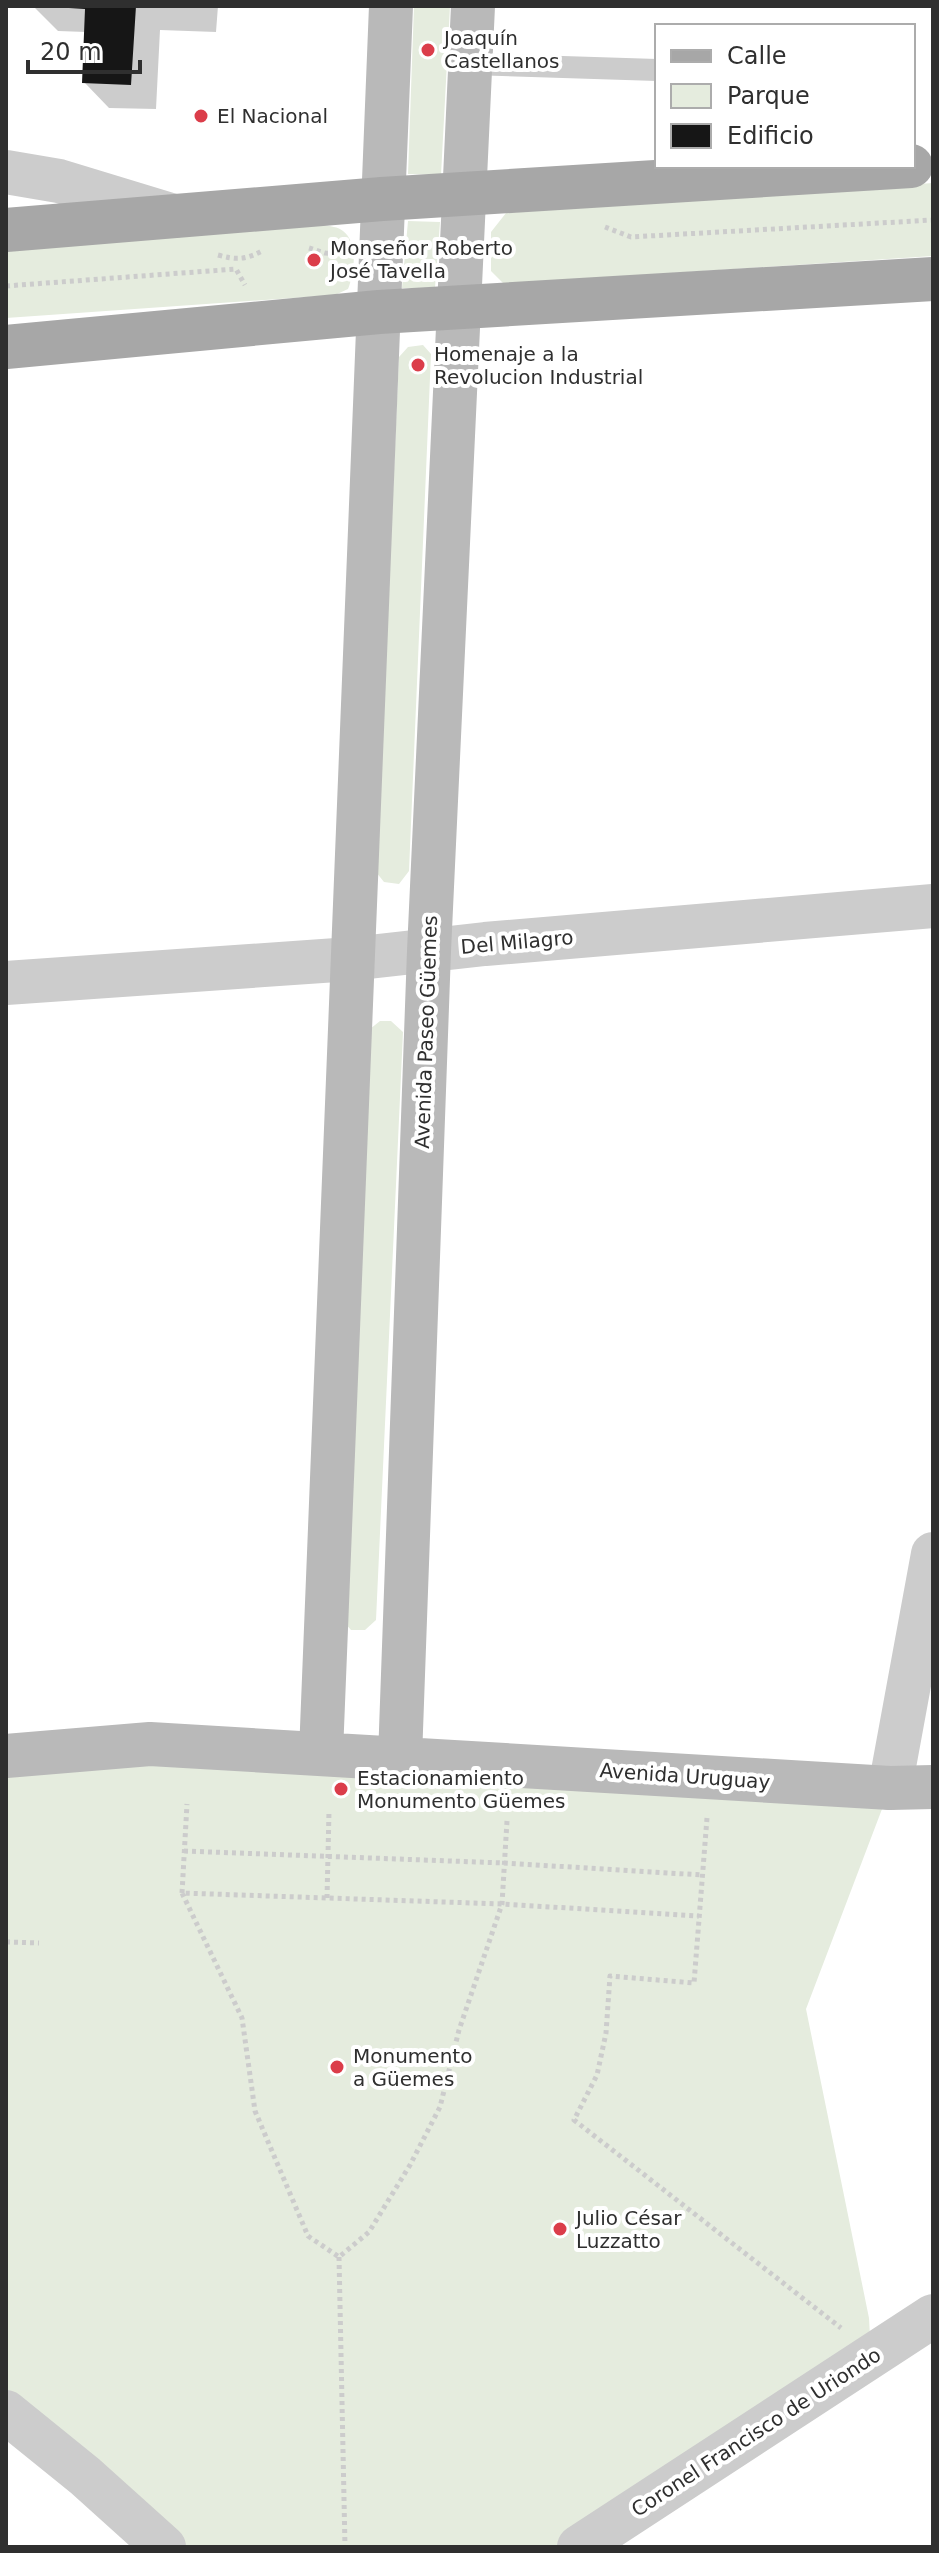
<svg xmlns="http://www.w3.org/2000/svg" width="939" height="2553" font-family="'DejaVu Sans',sans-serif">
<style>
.green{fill:#e5ecde}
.shadow{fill:#0003}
.building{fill:#161616}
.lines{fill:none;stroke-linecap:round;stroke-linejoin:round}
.path{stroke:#ccc;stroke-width:5;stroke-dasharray:4 4;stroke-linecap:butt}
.lane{stroke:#ccc;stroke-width:22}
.street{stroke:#ccc;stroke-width:44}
.secondary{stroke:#b9b9b9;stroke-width:44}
.primary{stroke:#a7a7a7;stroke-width:44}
.poi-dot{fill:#db3d4a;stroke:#fff;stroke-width:3}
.labels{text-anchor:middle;stroke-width:8;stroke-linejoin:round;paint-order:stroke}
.poi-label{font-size:20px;fill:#2f2f2f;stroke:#fff;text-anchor:start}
.street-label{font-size:20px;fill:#2f2f2f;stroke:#fff}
</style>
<rect width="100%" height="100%" fill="#fff"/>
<!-- green -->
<path class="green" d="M414,6H450L441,175L408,174Z
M933,183V256L504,284L491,271V232L506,213Z
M408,221L440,222L435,288H402Z
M323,225C329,226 339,227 343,231C359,243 354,274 348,289L335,295L6,318V251Z
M423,345L431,354L409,871L399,884L384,882L376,872L399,357L408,347Z
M380,1021H391L403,1032L376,1620L365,1630H351L339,1616L370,1029Z
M6,1756L890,1788L806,2009L869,2318L871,2356L579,2547H167L6,2412Z"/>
<!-- shadow -->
<path class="shadow" d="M33,6H218L216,32L160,30L156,109L109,108L84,82L86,32L58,31Z"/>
<!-- building -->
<path class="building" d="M69,6H136L131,85L82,83L85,9L69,8Z"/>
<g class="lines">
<!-- path -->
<path class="path" d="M605,227L631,237L933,220
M309,248L325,253L342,254
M218,255C236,260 245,260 262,251
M6,286L236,269L245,285
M707,1818L694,1983L610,1976L606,2033L597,2075L574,2120L841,2328
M507,1821L502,1904L459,2030L440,2107L410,2165L369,2232L339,2257L308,2236L255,2111L242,2018L182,1893L502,1904L699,1916
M184,1851L504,1863L702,1875
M182,1893L187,1804
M327,1898L329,1811
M6,1942L39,1943
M339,2257L345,2547"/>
<!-- lane -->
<path class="lane" d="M470,64L657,70"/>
<!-- street -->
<path class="street" d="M6,172L59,181L174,216
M6,983L351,959L485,944L933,906
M890,1788L933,1554
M6,2412L85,2476L164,2547
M579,2547L933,2316"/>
<!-- secondary -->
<path class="secondary" d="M321,1753L391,6
M6,1756L150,1744L890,1788L933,1787
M400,1758L429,951L473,6"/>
<!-- primary -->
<path class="primary" d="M6,230L382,199L911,166
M6,347L379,312L933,279"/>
</g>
<!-- markers -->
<g class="poi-dot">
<circle cx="428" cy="50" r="8"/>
<circle cx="201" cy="116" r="8"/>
<circle cx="314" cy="260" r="8"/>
<circle cx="418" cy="365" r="8"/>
<circle cx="341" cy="1789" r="8"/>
<circle cx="337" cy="2067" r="8"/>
<circle cx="560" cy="2229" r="8"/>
</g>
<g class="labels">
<!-- poi labels -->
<g class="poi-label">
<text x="444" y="45">Joaquín<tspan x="444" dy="23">Castellanos</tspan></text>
<text x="217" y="123">El Nacional</text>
<text x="330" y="255">Monseñor Roberto<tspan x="330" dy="23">José Tavella</tspan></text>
<text x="434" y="361">Homenaje a la<tspan x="434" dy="23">Revolucion Industrial</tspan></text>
<text x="357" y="1785">Estacionamiento<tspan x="357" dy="23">Monumento Güemes</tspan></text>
<text x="353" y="2063">Monumento<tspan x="353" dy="23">a Güemes</tspan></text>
<text x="576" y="2225">Julio César<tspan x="576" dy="23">Luzzatto</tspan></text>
</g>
<!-- street labels -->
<g class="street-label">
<text transform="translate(517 942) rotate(-5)" y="7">Del Milagro</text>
<text transform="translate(426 1032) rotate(-88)" y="7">Avenida Paseo Güemes</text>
<text transform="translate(685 1776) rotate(4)" y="7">Avenida Uruguay</text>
<text transform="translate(756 2432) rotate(-33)" y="7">Coronel Francisco de Uriondo</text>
</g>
</g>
<!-- border -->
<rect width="939" height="2553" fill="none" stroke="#2f2f2f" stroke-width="16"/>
<!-- legend -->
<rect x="655" y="24" width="260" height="144" fill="#ffffff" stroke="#acacac" stroke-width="2"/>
<rect x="671" y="50" width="40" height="12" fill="#a7a7a7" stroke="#acacac" stroke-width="2"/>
<text x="727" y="64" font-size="24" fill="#2f2f2f">Calle</text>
<rect x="671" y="84" width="40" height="24" fill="#e5ecde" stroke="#acacac" stroke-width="2"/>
<text x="727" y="104" font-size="24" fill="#2f2f2f">Parque</text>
<rect x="671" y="124" width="40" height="24" fill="#161616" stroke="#acacac" stroke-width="2"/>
<text x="727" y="144" font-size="24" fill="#2f2f2f">Edificio</text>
<!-- scale -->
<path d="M28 60v12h112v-12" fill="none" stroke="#2f2f2f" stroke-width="4"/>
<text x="40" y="60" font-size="24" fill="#2f2f2f" stroke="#ffffff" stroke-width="6" paint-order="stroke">20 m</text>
</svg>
